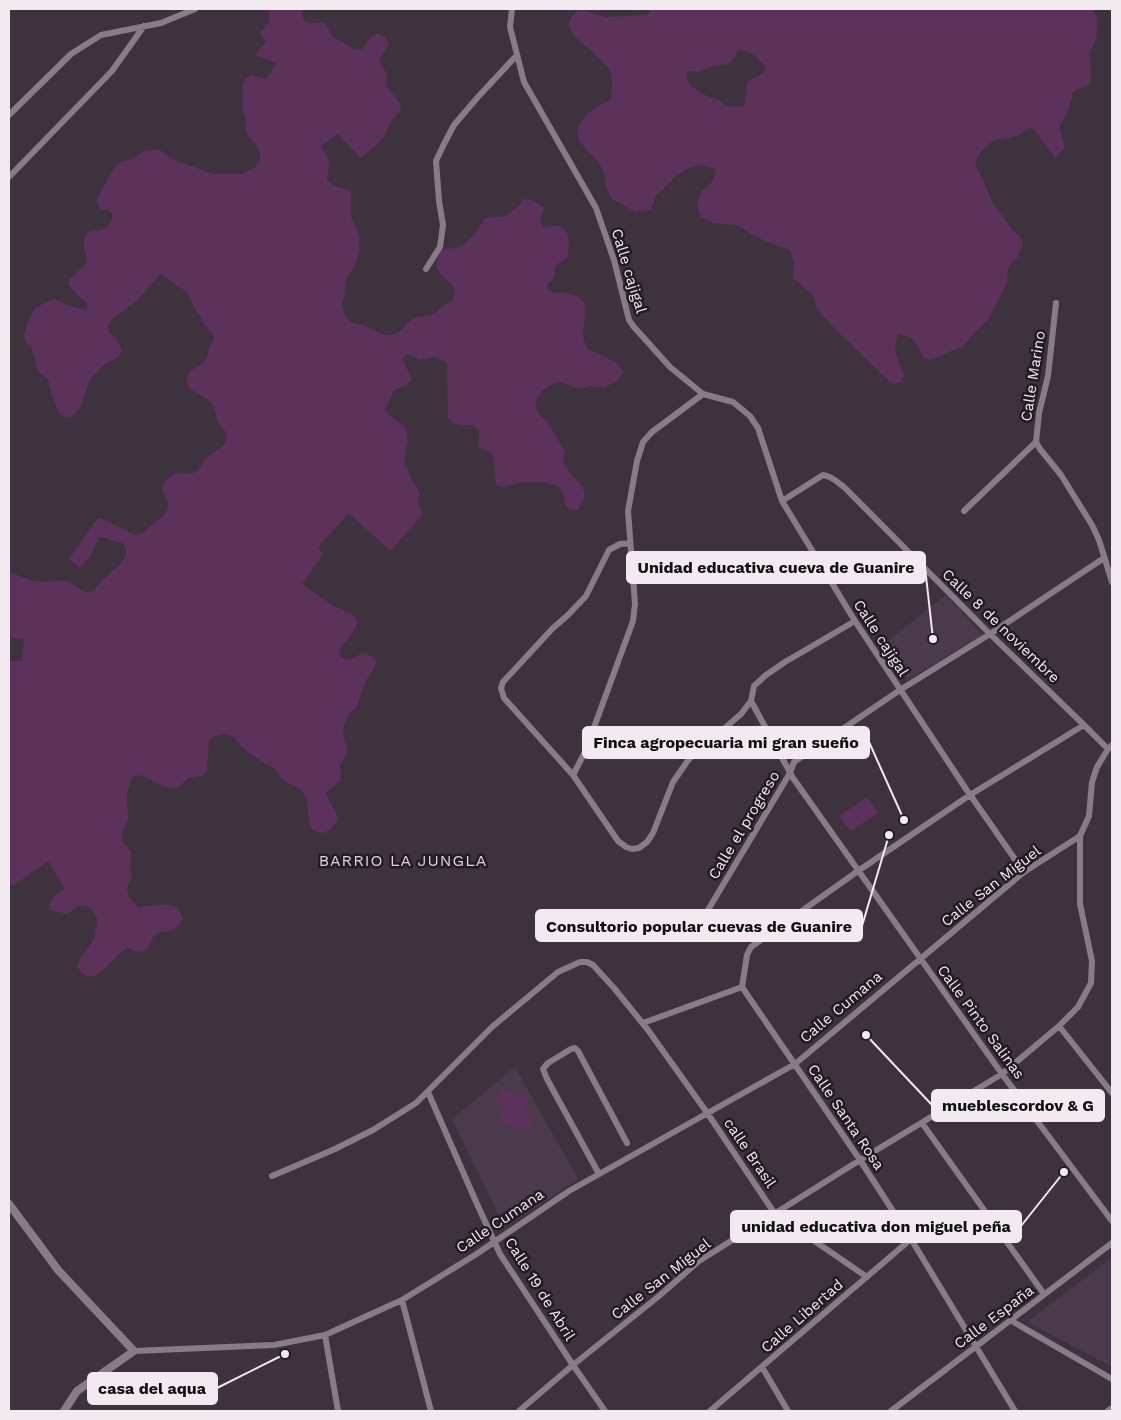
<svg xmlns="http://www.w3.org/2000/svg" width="1121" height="1420" font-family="'Work Sans',sans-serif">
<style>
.built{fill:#4b3a4b}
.green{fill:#5c315c;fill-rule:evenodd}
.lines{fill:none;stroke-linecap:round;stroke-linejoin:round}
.minor{stroke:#8a7b89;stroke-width:6}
.tertiary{stroke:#8a7b89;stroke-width:8}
.labels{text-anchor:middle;stroke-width:5;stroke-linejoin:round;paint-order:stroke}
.street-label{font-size:15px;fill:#f2e9f1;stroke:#221c22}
.neighbourhood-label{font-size:16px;letter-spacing:1px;fill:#e0cfdf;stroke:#221c22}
.leader{fill:none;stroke:#f2e9f1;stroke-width:2}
.callout-dot{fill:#f2e9f1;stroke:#221c22;stroke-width:2}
.callout{fill:#f2e9f1;stroke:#f2e9f1;stroke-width:2}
.callout-label{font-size:16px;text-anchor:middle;font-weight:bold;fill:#111}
</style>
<rect width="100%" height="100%" fill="#3f323f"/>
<!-- built -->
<path class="built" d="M946,595L983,635L907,680L884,644Z
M515,1067L578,1179L505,1228L452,1119Z
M1112,1258V1367L1027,1322Z"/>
<!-- green -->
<path class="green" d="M268,9H301L304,21C311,24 318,22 325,23L332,36L355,50L362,49L370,37L377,34L384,36L389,43C386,50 381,54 379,61L387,74L386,81L387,88L392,93L401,105L400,112C388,121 389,129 382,139C376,147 367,152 360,158L338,134L321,146C324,152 330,159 329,167C328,172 327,175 327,180C337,190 342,185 352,193C351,203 349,211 352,220C354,225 358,230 359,235C361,244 358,262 352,270C350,274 347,275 346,280C344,288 346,294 342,303C342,309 344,315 349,320C354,325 360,323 366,326C374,330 381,336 391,335C404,332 403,325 412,319C419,315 427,317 434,314C438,311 441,307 446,304C449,303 453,301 454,297C460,280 429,277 438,259C439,256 440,253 441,252C446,246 453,250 459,247C468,244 480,228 484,219C492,216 498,218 505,216C513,213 519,205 524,199L532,200L544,208L540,222L544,228C569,220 572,238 567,258L556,265L553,280L547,283L548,290L554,293C560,291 563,292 570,294C593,299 583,317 583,334C583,339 585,344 588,349C600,356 618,359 623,373L618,380L604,388L590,386L584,388H576L562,382H555L543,390L535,403L537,411L547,422L565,451C565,454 563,456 563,459C565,479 599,484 577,510L570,509L565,505L563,491L558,486L544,482H523L503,487L496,485L493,454L479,447V431L473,425C463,425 455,427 448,418L447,362L434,357L420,360L408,354L402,359L412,379L407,385L394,390L385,410L390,416L404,426L407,432L408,440L404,463L410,475L412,482L417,487L420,494L417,501L423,514L390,551L349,513L318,547L323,554L302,584L332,605L351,614L356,618L357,625C352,636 341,644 338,654L344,659L351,660L362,653C389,658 368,673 364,685C361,692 360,701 356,707C354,710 352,711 350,713C343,723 340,736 347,746V753L340,765L341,780C336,785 330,788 326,794C330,803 336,810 338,820C332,827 325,838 314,830C305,824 311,804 304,794C299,785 289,786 283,779C279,777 278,773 276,770C274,767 269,766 266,764C257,758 248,753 241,746C237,742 236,737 230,735C223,731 215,736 209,741L207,771L202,776L188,778L178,788C160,789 155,779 138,775L132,778L127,793L128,820L122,833V840L126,846L131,852V859L130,866L132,878C122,888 129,900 139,908C146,905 152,906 160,905C173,904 178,906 183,918C174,938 162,927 154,936C151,939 150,946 147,950L141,952L127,948C113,955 93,995 77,966C80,954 92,947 95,935C95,934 97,921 97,920C97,911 85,902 77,907C74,908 71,912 68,914L54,911L48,909C50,898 56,894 65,889L48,861L13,886L9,883V661H22L24,639L9,637V572L33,581L47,582L61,580L69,582L86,593L93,591L102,580L119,566L126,555V549L122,543L101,537L98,539L91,555L80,568L69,559L94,523L100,518L135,535L143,533L164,515L168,509V502L162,489L164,482L176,473C185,474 195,476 200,467C203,463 204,460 207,457C216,451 232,445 225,431C223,428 220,426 218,422C216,418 216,412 214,407C209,398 198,394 189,388C181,368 197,371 205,361C208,358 208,350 210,346C211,344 213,342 214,339L212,333L203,323L200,315L196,311L187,292L160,274L137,301L112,319L108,325L109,332C116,337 119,342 122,351L118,357L105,364L90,379L81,406L72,417L65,418L59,413L51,393L48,379L37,370L34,355L31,347L26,342L24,335L28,321L35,308L53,299L60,301L66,305L87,310V303L77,295L68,284L70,279L86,264L87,257L84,251V238L88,232C103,229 110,231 113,214L108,210L101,209L97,204L98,197L114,168L119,163L132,159L144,151L152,150H160L172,159L213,174H243L256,167L260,160V153L257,146L248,136L246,129V121L242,107L243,92L242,86L245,79L251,75L266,79L277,63L255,55L266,42L259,32C270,24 271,22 268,9Z
M653,9H1093L1097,19V32L1096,39L1090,52L1091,82C1085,87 1079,88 1073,92C1071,106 1066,116 1059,127L1065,147L1055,158L1032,127L1017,136L993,141L982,150L975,162L980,175L984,181L992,202L1014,232L1020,237L1023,244L1017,258L1011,263L1008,270L1006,285L988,320L976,331L961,348C949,349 938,361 927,359C920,357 921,349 916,343C912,338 905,335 899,334C890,346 899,363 904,375L901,382L894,384L888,380L836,330L817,309L814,296L793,278L794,263L790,250L763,240L751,234L740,226L726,224L713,223L700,216L697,204L702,191L712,182L716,169L702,165L688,168L676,176L656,196L651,209L636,212L612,199L606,187L604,172L597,160L587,150L578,139V126L587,114L598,106L611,100L612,87L611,71L591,50L575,37L571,31L569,24L571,18L576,12L582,10L605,17L647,15ZM740,49C750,51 760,59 766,68C764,77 752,76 747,83L745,105C740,107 730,107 725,105C721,103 722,102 718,100C714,97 708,97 703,94C695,90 680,79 689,71L700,72L713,66L729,64Z
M867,797L878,813L851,831L839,816Z
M500,1089L528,1097L525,1112L496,1104Z
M503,1107L533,1115L529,1132L499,1123Z"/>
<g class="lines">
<!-- minor -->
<path class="minor" d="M512,9L510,27L524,82L596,208L614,260L629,320L634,327L670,367L703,394L733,402L750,416L758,428L782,501L855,621L966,789L1024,872
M9,115L71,54L101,35L161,23L195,9
M9,177L112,71L144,26
M426,269L440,247L443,225L439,201L436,161L444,144L454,125L477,98L517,55
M1056,303L1048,376L1039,413L1036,442L1040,449L1061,475L1092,525L1099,540L1112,582
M782,501L823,475C832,476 837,482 844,487L990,634L1084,725L1108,749
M964,511L1036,442
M630,543L620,544L609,550L586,596L568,615L552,629L503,682L501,688L504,698L573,775L618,841L626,847L632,849L639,848L647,842L653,833L673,782L689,759L741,714L751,701L754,686L766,675L785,662L855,621
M751,701L793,778L1002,1074L1112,1221
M573,775L585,752L633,621L635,604L628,511L637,461L643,442L652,432L703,394
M693,935L790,773L794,762L900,690L990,634L1104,558
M643,1023L742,987
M1059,1026L1112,1093
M428,1092L477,1204L500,1254L573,1365L605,1411
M922,1123L1044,1294
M599,1174L547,1079L543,1069L548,1063L571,1049L575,1048L578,1051L627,1143
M272,1176L335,1149L373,1130L416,1103L492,1027L558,972L580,962H587L593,965L614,988L648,1030L708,1114L775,1214L867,1277
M402,1300L431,1411
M1010,1320L1112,1379
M325,1335L338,1411
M134,1351L274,1345L325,1335L402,1300L475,1255L569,1191L795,1064L1024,872L1080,836L1089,816L1092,782L1097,767L1108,749L1112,745
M762,1367L788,1411
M519,1411L573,1365L659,1296L699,1261L860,1160L1002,1074L1059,1026L1078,1007L1091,983L1092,961L1080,904V836
M710,1411L911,1239
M891,1411L1112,1243
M1015,1411L911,1239L860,1160L742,987L747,955L751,947L858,871L970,795L1084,725
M1108,1411L1112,1408"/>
<!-- tertiary -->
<path class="tertiary" d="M9,1204L58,1270L134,1351L77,1391L64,1411"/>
</g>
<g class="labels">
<!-- street labels -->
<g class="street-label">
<text transform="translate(629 271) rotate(73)" y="5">Calle cajigal</text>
<text transform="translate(1033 376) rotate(-81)" y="5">Calle Marino</text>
<text transform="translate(1001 626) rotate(44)" y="5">Calle 8 de noviembre</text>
<text transform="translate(881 638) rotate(57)" y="5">Calle cajigal</text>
<text transform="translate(744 825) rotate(-59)" y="5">Calle el progreso</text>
<text transform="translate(991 886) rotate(-38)" y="5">Calle San Miguel</text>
<text transform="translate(841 1007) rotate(-40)" y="5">Calle Cumana</text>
<text transform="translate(981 1022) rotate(54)" y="5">Calle Pinto Salinas</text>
<text transform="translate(846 1117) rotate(56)" y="5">Calle Santa Rosa</text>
<text transform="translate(750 1153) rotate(56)" y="5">calle Brasil</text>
<text transform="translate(500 1221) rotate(-34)" y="5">Calle Cumana</text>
<text transform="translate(661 1279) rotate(-38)" y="5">Calle San Miguel</text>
<text transform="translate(540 1289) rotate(58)" y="5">Calle 19 de Abril</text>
<text transform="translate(802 1316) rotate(-41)" y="5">Calle Libertad</text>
<text transform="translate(994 1317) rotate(-37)" y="5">Calle España</text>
</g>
<!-- neighbourhood labels -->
<g class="neighbourhood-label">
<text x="403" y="866">BARRIO LA JUNGLA</text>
</g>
</g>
<!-- callouts -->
<path class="leader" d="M933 639L925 567M904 820L869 742M889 835L862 926M866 1035L932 1105M1064 1172L1021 1226M285 1354L217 1388"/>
<g class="callout-dot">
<circle cx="933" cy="639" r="5"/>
<circle cx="904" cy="820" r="5"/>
<circle cx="889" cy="835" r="5"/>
<circle cx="866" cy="1035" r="5"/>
<circle cx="1064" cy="1172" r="5"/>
<circle cx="285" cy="1354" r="5"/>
</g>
<g class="callout">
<rect x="627" y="552" width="298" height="31" rx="5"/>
<rect x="583" y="727" width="286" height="31" rx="5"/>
<rect x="536" y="910" width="326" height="31" rx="5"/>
<rect x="932" y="1090" width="172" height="31" rx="5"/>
<rect x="731" y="1211" width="290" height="31" rx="5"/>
<rect x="88" y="1373" width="129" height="31" rx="5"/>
</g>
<g class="callout-label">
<text x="776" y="573">Unidad educativa cueva de Guanire</text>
<text x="726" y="748">Finca agropecuaria mi gran sueño</text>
<text x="699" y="932">Consultorio popular cuevas de Guanire</text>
<text x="1018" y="1111">mueblescordov &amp; G</text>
<text x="876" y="1232">unidad educativa don miguel peña</text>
<text x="152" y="1394">casa del aqua</text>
</g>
<!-- border -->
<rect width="1121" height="1420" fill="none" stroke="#f2e9f1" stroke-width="20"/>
</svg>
